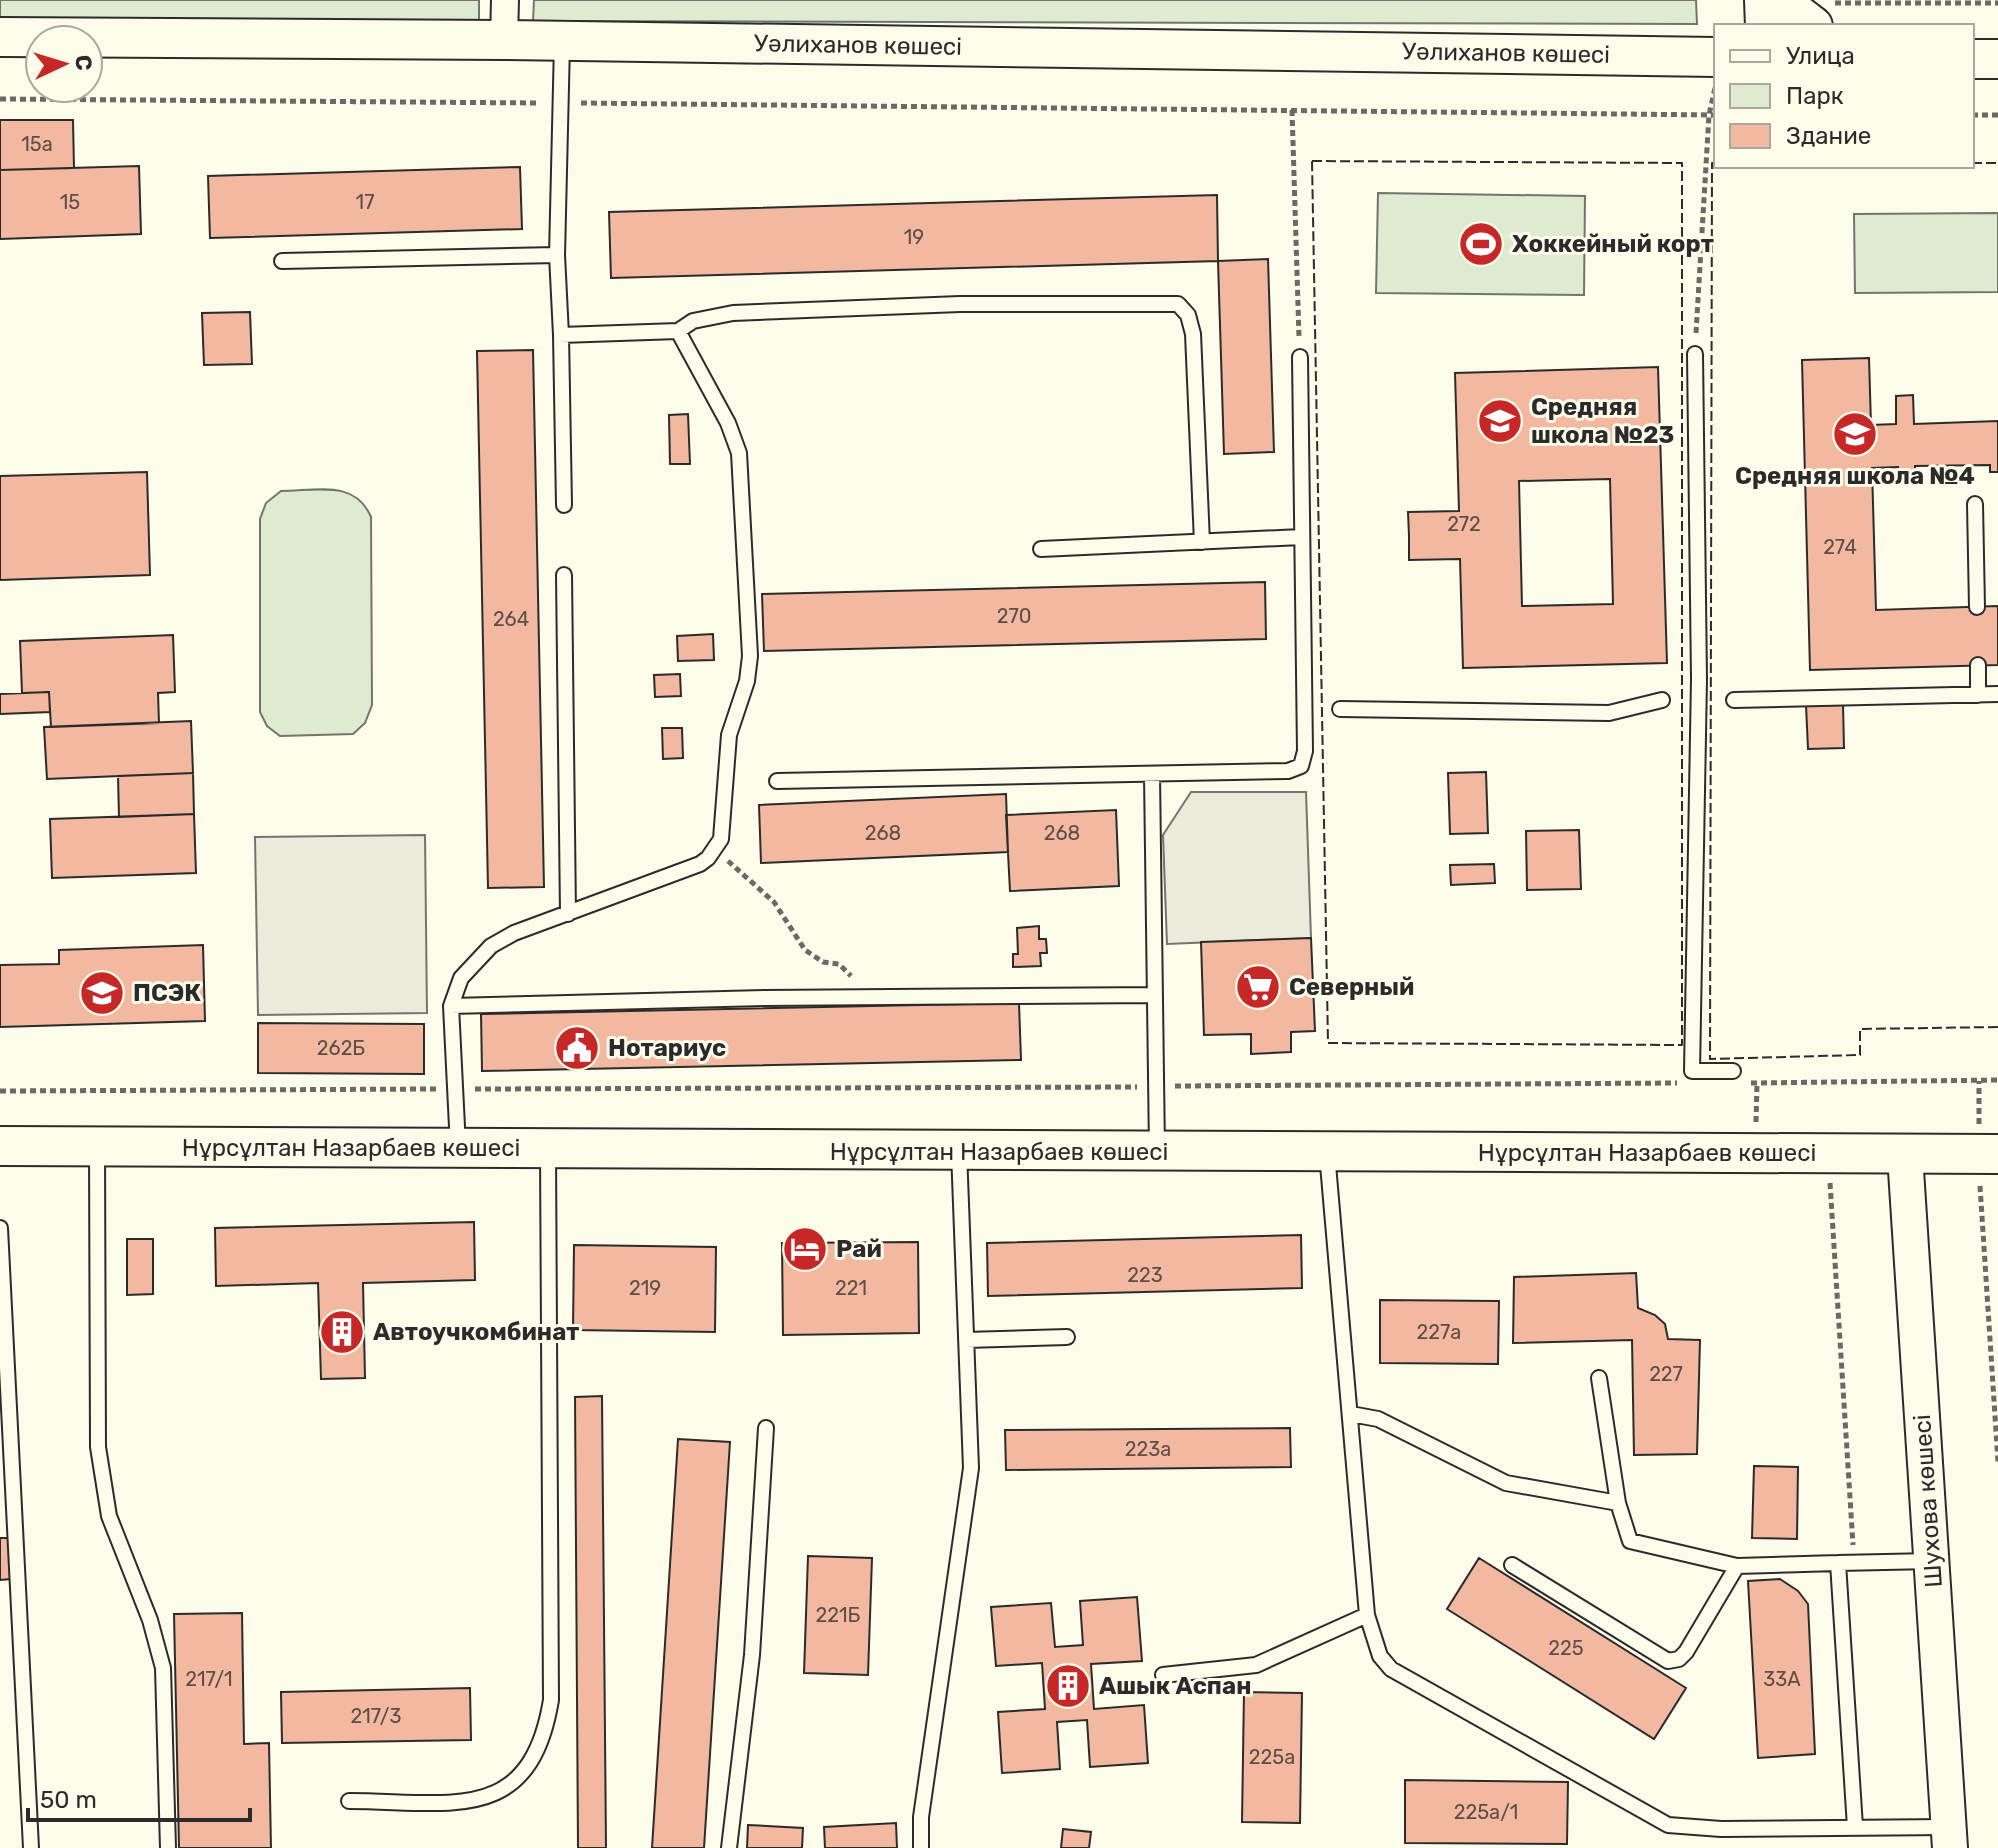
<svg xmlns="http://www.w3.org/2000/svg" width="1998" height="1848" font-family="Rubik,sans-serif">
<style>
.green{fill:#deebd1;stroke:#74746e;stroke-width:2}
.parking{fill:#eceadb;stroke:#74746e;stroke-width:2}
.building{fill:#f2b8a0;stroke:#2b2b2b;stroke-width:2;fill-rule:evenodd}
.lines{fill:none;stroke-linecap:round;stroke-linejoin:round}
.service-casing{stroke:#2b2b2b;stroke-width:18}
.minor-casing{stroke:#2b2b2b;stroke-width:30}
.tertiary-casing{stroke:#2b2b2b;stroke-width:38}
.secondary-casing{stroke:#2b2b2b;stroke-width:42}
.path{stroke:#6a6964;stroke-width:5;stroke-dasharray:6 4;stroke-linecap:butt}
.service{stroke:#fdfbea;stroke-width:14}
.minor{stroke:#fdfbea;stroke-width:26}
.tertiary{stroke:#fdfbea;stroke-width:34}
.secondary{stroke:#fdfbea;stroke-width:38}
.fence{stroke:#2b2b2b;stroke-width:2;stroke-dasharray:10 4;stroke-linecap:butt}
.labels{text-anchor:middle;stroke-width:6;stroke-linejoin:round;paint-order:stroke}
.number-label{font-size:20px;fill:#5d4e48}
.street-label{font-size:24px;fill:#2b2b2b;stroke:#fdfbea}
.poi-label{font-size:24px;font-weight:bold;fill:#2b2b2b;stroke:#fdfbea;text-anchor:start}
</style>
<rect width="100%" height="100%" fill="#fdfbea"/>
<!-- green -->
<path class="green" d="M0,0H479V21H0Z
M534,0H1696L1697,24L533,21Z
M1378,193L1585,196L1584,295L1376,293Z
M1998,213V292L1855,293L1854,214Z
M281,491C316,491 355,479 371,517L372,705L365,723L353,734L280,736L267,726L260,712V519L266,503Z"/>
<!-- parking -->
<path class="parking" d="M1191,792H1306L1311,938L1167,944L1163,835Z
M425,835L427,1013L258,1015L255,837Z"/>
<!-- building -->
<path class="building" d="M0,120H73L74,168L0,170Z
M139,166L141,234L0,239V170Z
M520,167L522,229L210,238L208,176Z
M1217,195L1218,261L611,278L609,212Z
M1268,259L1274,452L1224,454L1218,261Z
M250,312L252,364L204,365L202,313Z
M533,350L544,887L488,888L477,351Z
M1869,358L1871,425L1896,424V396L1913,395L1914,424L1998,421V472H1990V465L1915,466V477H1898V467L1872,468L1876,610L1998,606V665L1810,670L1802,360Z
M1658,367L1667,663L1463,668L1460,559L1409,560V536L1408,512L1459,511L1455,373ZM1610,479L1613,604L1522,606L1519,481Z
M688,414L690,464H670L669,415Z
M147,472L150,575L0,580V476Z
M1265,582L1266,639L764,651L762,594Z
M713,634L714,660L678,661L677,636Z
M173,635L175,692L158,693L159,723L51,727L49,692L22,693L20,641Z
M680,674L681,696L655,697L654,675Z
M49,692L50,712L0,714V694Z
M1843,704L1844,748L1808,749L1806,705Z
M191,721L193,773L47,779L44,727Z
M662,728H682L683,758L663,759Z
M1486,772L1488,833L1450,834L1448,773Z
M193,773L194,814L119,817L118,776Z
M1006,794L1008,852L761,863L759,805Z
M1116,810L1119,886L1010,891L1006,815Z
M194,814L196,873L52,878L50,819Z
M1579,830L1581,889L1527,890L1526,831Z
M1494,864L1495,883L1451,885L1450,865Z
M1039,926V939H1046L1047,953H1040L1041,966L1013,967V954H1018L1017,928Z
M1311,938L1315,1031L1291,1032V1052L1251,1054V1034L1204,1035L1201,942Z
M203,945L205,1021L0,1027V965L59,964V950Z
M1019,1003L1021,1060L482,1071L481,1014Z
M258,1023L424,1024V1074L258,1073Z
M474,1222L475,1280L363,1283L365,1378L321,1379L318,1283L216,1286L215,1228Z
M1301,1235L1302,1288L988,1296L987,1243Z
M127,1239H153V1294L127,1295Z
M918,1242L919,1333L783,1335L782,1243Z
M574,1245L716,1247L715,1332L573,1330Z
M1636,1273L1638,1308L1655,1315L1665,1324L1668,1339L1700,1340L1697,1454L1634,1455L1632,1340L1513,1343L1514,1277Z
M1380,1300L1499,1301L1498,1364L1380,1363Z
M602,1396L606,1848H578L575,1397Z
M1290,1428L1291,1467L1006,1470L1005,1430Z
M678,1439L730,1442L704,1848H652Z
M1754,1466L1798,1467L1797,1539L1752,1538Z
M0,1538H10L11,1579L0,1580Z
M808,1556L872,1558L868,1675L804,1673Z
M1479,1558L1686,1688L1654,1739L1447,1609Z
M1780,1579L1798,1591L1808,1604L1815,1754L1758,1758L1748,1581Z
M1137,1597L1142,1661L1091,1664L1094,1709L1144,1705L1148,1763L1090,1767L1087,1720L1057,1722L1060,1769L1002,1773L998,1712L1045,1709L1042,1663L996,1666L991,1607L1051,1603L1055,1647L1083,1645L1080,1601Z
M242,1613L244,1744L269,1743L271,1848H179L174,1614Z
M470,1688L471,1740L282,1743L281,1692Z
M1244,1692L1302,1693L1300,1823L1242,1822Z
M1405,1780L1568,1782L1567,1844L1405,1843Z
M896,1823L897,1848H825L824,1827Z
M748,1825L803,1828L802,1848H747Z
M1063,1829L1091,1832L1089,1848H1061Z"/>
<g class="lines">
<!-- service casing -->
<g class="service-casing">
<path id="service" d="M562,44L557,255L561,335L678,331L693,321L733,313L960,304H1178L1188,315L1193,334L1202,542
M282,261L557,255
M561,335L564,505
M1695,354L1699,679L1692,1071H1733
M1975,504L1977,607
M1041,549L1301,537
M564,575L568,914
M1978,665V695
M1734,700L1998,694
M1340,709L1609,713L1662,700
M1152,775L1157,1151
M777,781L1288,771L1301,766L1305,751L1300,357
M451,1006L764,998L1155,995
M97,1147L98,1447L109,1516L150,1620L163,1668L168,1848
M458,1147L451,1006L461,978L491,946L514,933L700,864L708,858L721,839L729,735L747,681L750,656L739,453L728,423L678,331
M1327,1153L1367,1615L1380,1656L1391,1669L1668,1825L1721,1829L1948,1827
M0,1228L31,1848
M966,1340L1067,1337
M1599,1378L1618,1503L1630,1541L1737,1566L1838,1563
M1351,1414L1378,1419L1506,1483L1618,1503
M1512,1565L1668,1661L1679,1659L1686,1652L1737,1566
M1163,1675L1256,1665L1367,1615
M349,1801C450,1801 530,1827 551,1700L548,1150
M1855,1827L1838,1563L1932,1561
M729,1848L752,1655L766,1428
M921,1848V1817L971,1468L959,1151"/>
</g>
<!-- minor casing -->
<g class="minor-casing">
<path id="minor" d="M504,40L505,0"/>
</g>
<!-- tertiary casing -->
<g class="tertiary-casing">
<path id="tertiary" d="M1762,0L1763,26
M1905,1155L1950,1848"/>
</g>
<!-- secondary casing -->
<g class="secondary-casing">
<path id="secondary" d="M1779,0L1813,26
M0,37L504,40L1716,57
M1972,59H1998
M0,1146L1998,1154"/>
</g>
<!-- path -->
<path class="path" d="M1835,3H1998
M0,99L539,103
M581,103L1716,115
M1292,110L1299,337
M1972,115H1998
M1696,333L1709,115L1715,88
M728,861L774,902L805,950L823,962L839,964L851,976
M1751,1083L1998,1080
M1175,1086L1677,1083
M475,1089L1137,1087
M0,1091L437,1089
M1756,1122L1757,1083
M1979,1124V1081
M1830,1183L1853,1545
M1980,1186L1998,1462"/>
<!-- service -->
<use href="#service" class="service"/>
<!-- minor -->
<use href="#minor" class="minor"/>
<!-- tertiary -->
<use href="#tertiary" class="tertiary"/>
<!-- secondary -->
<use href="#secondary" class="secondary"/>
<!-- fence -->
<path class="fence" d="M1312,161L1682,163V1045L1328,1043Z
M1716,163H1712L1710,1059L1860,1055V1029L1998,1027
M1972,163H1998"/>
</g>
<!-- icons -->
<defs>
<g id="stadium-disc" transform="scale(2.3)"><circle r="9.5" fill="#c62828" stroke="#fdfbea"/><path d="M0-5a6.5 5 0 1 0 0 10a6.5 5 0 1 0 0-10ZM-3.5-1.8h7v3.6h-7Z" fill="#fff"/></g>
<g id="school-disc" transform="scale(2.3)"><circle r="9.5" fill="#c62828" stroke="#fdfbea"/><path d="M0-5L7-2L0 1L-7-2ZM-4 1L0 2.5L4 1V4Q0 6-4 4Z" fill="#fff"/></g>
<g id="supermarket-disc" transform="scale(2.3)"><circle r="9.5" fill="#c62828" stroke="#fdfbea"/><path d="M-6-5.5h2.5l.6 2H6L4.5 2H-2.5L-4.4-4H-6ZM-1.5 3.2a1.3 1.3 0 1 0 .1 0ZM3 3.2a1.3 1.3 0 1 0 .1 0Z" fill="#fff"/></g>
<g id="university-disc" transform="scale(2.3)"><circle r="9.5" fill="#c62828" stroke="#fdfbea"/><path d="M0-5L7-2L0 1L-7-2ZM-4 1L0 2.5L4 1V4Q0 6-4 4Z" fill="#fff"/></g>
<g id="civic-disc" transform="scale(2.3)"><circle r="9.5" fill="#c62828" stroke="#fdfbea"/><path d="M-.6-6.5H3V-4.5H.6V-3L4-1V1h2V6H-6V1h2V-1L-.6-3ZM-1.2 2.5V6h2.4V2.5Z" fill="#fff"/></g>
<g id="hotel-disc" transform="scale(2.3)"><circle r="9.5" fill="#c62828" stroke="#fdfbea"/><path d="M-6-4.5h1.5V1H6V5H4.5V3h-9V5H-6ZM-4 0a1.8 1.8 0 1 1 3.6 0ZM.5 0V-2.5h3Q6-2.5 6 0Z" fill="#fff"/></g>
<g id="building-disc" transform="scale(2.3)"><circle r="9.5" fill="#c62828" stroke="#fdfbea"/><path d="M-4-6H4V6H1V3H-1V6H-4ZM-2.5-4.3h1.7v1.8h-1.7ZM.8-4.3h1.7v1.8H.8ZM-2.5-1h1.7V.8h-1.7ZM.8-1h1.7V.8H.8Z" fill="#fff"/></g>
</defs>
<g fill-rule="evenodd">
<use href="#stadium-disc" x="1481" y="244"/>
<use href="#school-disc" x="1500" y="421"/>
<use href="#school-disc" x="1855" y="434"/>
<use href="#supermarket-disc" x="1258" y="987"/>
<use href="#university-disc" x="102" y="993"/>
<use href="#civic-disc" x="577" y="1048"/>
<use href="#hotel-disc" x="805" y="1249"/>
<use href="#building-disc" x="342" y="1332"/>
<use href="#building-disc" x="1068" y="1686"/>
</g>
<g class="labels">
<!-- number labels -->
<g class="number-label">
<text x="37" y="151">15а</text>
<text x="70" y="209">15</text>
<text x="365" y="209">17</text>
<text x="914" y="244">19</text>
<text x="1464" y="531">272</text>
<text x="1840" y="554">274</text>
<text x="1014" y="623">270</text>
<text x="511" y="626">264</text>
<text x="883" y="840">268</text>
<text x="1062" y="840">268</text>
<text x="341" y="1055">262Б</text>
<text x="1145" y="1282">223</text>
<text x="645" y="1295">219</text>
<text x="851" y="1295">221</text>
<text x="1439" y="1339">227а</text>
<text x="1666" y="1381">227</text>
<text x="1148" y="1456">223а</text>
<text x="838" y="1622">221Б</text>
<text x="1566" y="1655">225</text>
<text x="209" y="1686">217/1</text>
<text x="1782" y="1686">33А</text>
<text x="376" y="1723">217/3</text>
<text x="1272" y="1764">225а</text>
<text x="1486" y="1819">225а/1</text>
</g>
<!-- street labels -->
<g class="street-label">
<text transform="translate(858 45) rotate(1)" y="8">Уәлиханов көшесі</text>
<text transform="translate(1506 53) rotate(1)" y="8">Уәлиханов көшесі</text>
<text x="351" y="1156">Нұрсұлтан Назарбаев көшесі</text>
<text x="999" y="1160">Нұрсұлтан Назарбаев көшесі</text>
<text x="1647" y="1161">Нұрсұлтан Назарбаев көшесі</text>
<text transform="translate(1928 1501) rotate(-94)" y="8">Шухова көшесі</text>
</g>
<!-- poi labels -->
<g class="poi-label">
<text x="1512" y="252">Хоккейный корт</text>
<text x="1531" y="415">Средняя<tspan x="1531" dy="28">школа №23</tspan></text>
<text x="1855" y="484" text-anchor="middle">Средняя школа №4</text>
<text x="1289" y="995">Северный</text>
<text x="133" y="1001">ПСЭК</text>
<text x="608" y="1056">Нотариус</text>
<text x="836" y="1257">Рай</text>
<text x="373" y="1340">Автоучкомбинат</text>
<text x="1099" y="1694">Ашык Аспан</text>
</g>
</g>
<!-- legend -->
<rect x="1714" y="24" width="260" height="144" fill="#fdfbea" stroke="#a9a89e" stroke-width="2"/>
<rect x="1730" y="50" width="40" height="12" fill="#fdfbea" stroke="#a9a89e" stroke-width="2"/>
<text x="1786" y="64" font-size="24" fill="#2b2b2b">Улица</text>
<rect x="1730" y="84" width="40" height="24" fill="#deebd1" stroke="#a9a89e" stroke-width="2"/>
<text x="1786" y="104" font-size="24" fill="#2b2b2b">Парк</text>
<rect x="1730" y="124" width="40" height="24" fill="#f2b8a0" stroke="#a9a89e" stroke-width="2"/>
<text x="1786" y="144" font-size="24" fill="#2b2b2b">Здание</text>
<!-- north arrow -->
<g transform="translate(64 64) rotate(86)"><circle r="38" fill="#fdfbea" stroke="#a9a89e" stroke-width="2"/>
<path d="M0-6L14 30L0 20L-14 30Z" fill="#c62828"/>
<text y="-12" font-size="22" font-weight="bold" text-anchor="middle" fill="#2b2b2b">С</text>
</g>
<!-- scale -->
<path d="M28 1808v12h222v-12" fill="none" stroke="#2b2b2b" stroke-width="4"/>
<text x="40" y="1808" font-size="24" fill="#2b2b2b" stroke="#fdfbea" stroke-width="6" paint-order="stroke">50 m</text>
</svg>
